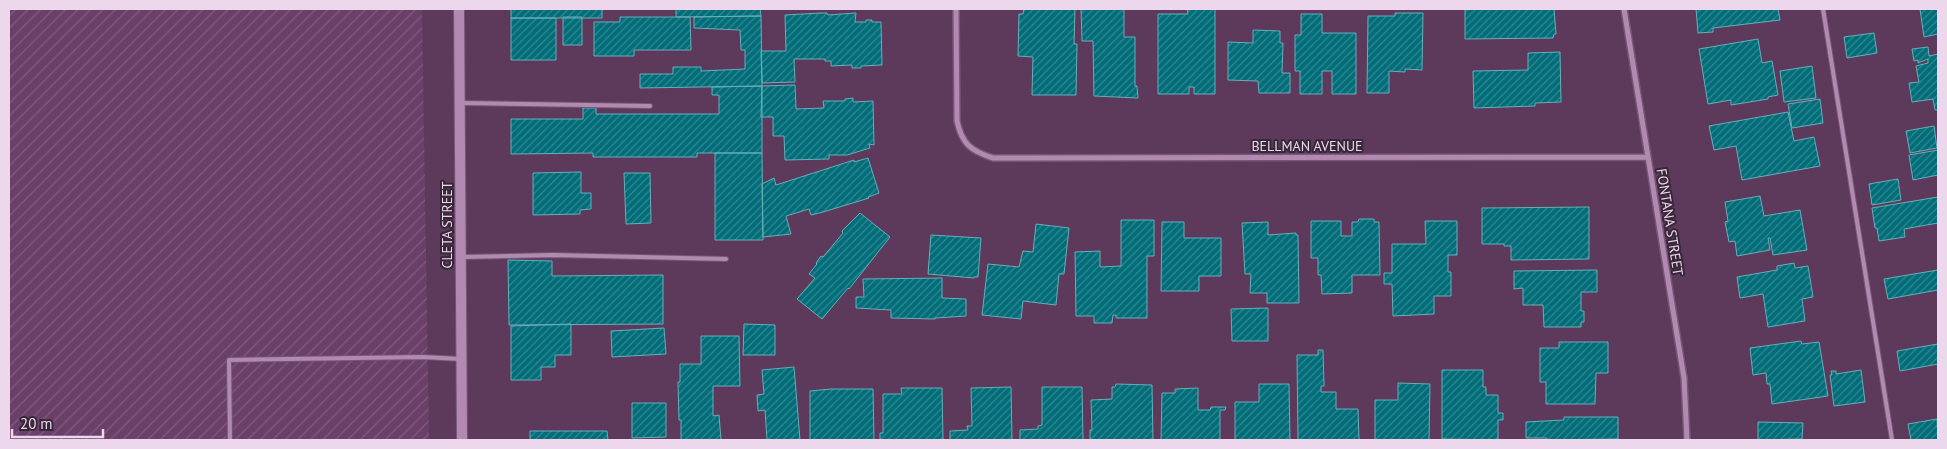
<svg xmlns="http://www.w3.org/2000/svg" width="1947" height="449" font-family="'PT Sans',sans-serif">
<style>
.industrial{fill:url(#industrial-furrows)}
.building{fill:url(#building-hatch);stroke:#66afb9}
.lines{fill:none;stroke-linecap:round;stroke-linejoin:round}
.lane-casing{stroke:#755674;stroke-width:6}
.street-casing{stroke:#755674;stroke-width:8}
.secondary-casing{stroke:#755674;stroke-width:12}
.lane{stroke:#b289b1;stroke-width:4}
.street{stroke:#b289b1;stroke-width:5}
.secondary{stroke:#b289b1;stroke-width:10}
.labels{text-anchor:middle;stroke-width:4;stroke-linejoin:round;paint-order:stroke}
.street-label{font-size:14px;fill:#edd7ec;stroke:#382738}
</style>
<defs>
<pattern id="industrial-furrows" width="10" height="10" patternUnits="userSpaceOnUse" patternTransform="scale(1.25)"><rect width="10" height="10" fill="#6a4069"/><path d="M-1 1l2-2M0 10L10 0M9 11l2-2" fill="none" stroke="#805b7f"/></pattern>
<pattern id="building-hatch" width="6" height="6" patternUnits="userSpaceOnUse" patternTransform="scale(1.25)"><rect width="6" height="6" fill="#016d78"/><path d="M-1 1l2-2M0 6l6-6M5 7l2-2" fill="none" stroke="#338892"/></pattern>
</defs>
<rect width="100%" height="100%" fill="#5d395c"/>
<!-- industrial -->
<path class="industrial" d="M9,9H422L429,440H9Z"/>
<!-- building -->
<path class="building" d="M511,9H632H602V18H511Z
M676,9H760L761,16L676,17Z
M1024,9H1075L1074,44H1077L1076,95H1032L1033,57L1018,56L1019,14H1023Z
M1081,9H1124V37H1135V86H1137L1138,98L1094,96L1093,41H1082Z
M1187,9H1215V94H1194V87H1189V94H1158V14H1188Z
M1465,9H1554L1556,34H1554L1553,38L1465,39Z
M1696,9H1778L1780,20L1713,28V32L1698,33Z
M1920,9H1938V34L1924,37Z
M821,13H827L828,15L856,13L855,22H866V20H872V22H881L882,65L861,66V68H852V65L831,66V61H825V59H794L795,82L762,83L761,51H786L785,15Z
M1395,13H1423L1422,70L1405,69V72L1389,71V93H1367L1368,16H1395Z
M1301,14H1322V33H1356V94H1332V71H1322V94H1300V71H1295V35H1301Z
M761,16L762,86L640,88V74H673V67H701V71L745,69V50H741L740,30L694,28V17Z
M563,17H582V45H563Z
M620,17H690L691,50H634V56H594V22H620Z
M511,18H556V60H511Z
M1253,30L1280,31V43H1283L1282,73H1290V93H1259L1258,81L1228,80V42L1253,43Z
M1874,33L1877,53L1847,58L1844,37Z
M1758,39L1762,63L1772,61L1778,95L1768,97V99L1731,105V100L1708,104L1699,49Z
M1928,47L1929,56L1938,54V110H1935L1933,99L1912,102L1909,83L1919,82L1916,66L1928,63V59L1918,63V60L1914,61L1912,49Z
M1560,52L1561,102L1535,103V106L1474,108L1473,71L1528,70V53Z
M1812,66L1816,98L1784,102L1780,71Z
M795,85L796,109L824,108L823,101H845V99L853,98V102L873,101L874,145L869,144L870,148L847,155H829V159L785,160L784,136H773V117H761L762,86Z
M762,86V153H697V157H593V153L511,154V119H583V108H596V114H719V95H712V87Z
M1820,99L1823,123L1792,128L1788,104Z
M1788,112L1794,141L1814,137L1820,166L1742,180L1736,146L1714,150L1709,126Z
M1934,126L1937,148L1910,153L1906,131Z
M1938,150V175L1913,180L1909,155Z
M715,153H762L763,240H715Z
M868,158L879,193L868,197L869,198L823,212L811,215L809,209L786,216L791,234L763,237L762,184L774,178L776,185L854,160V162Z
M581,172V193H591V209L580,210V214L533,215V173Z
M624,173H650L651,223L626,224Z
M1898,179L1901,200L1872,205L1869,184Z
M1760,196L1764,216L1800,210L1807,250L1773,255L1770,238H1768L1770,250L1737,256L1735,241L1729,242L1725,222L1728,221L1725,202Z
M1938,197V223L1904,229L1905,237L1879,241L1877,228H1875L1872,208Z
M1589,207V259L1511,260V246H1504V244H1482V208Z
M860,213L890,237L849,289L848,288L822,319L797,299L815,278L809,274L817,264L816,263L821,256L823,257L843,233L842,231Z
M1359,219H1374V222H1379L1380,275H1352V293L1322,294L1321,275H1318V258H1311V221H1341V236H1352V222H1358Z
M1121,220H1154V256H1147V318H1116V315H1113L1112,323H1094V316H1076L1075,252L1100,251V267L1121,266Z
M1425,221H1457V255H1448V272H1451V296H1434V314L1393,316L1392,284H1384V273H1392V244H1426Z
M1162,222H1184V238H1221V276H1199V291H1161Z
M1268,222V235L1296,233V235H1298L1299,303H1267V293H1250L1251,274H1245L1242,223Z
M1036,224L1069,228L1064,274H1059L1056,305L1023,301L1021,319L982,315L988,264L1019,267L1023,251L1033,252Z
M931,235L981,238L978,277H974V278L928,274Z
M508,260L552,261V276L663,275V324L509,325Z
M1794,263L1795,268L1808,266L1813,297L1802,299L1805,321L1768,327L1763,294L1740,298L1737,277L1777,270V266Z
M1597,270V292H1581V311H1584V322H1581V327H1544L1543,305H1523V288L1514,289V271Z
M1938,270V290L1888,299L1884,279Z
M942,278V298L966,299V316L935,318V319L891,318V310L856,308V297H864L863,279Z
M1268,308V341H1232L1231,309Z
M571,324V355H555V367H541V380H511V326Z
M744,324L775,325V355H743Z
M664,328L666,354L612,357L611,331Z
M701,336H739L740,386H713V416L719,415L721,440H681V420H679L678,382H680V364H701Z
M1801,341L1802,344L1819,342L1828,396L1772,404L1770,384H1767L1766,373L1753,375L1750,348Z
M1559,342H1608V373H1596L1595,404H1546V382H1540V348H1559Z
M1938,344V364L1900,371L1897,351Z
M1318,350H1323L1324,386H1321V392H1336V409H1358L1359,440H1298L1297,355H1318Z
M794,367L800,440H767L765,410L758,411L757,395L764,394L762,370Z
M1442,370H1483V387H1486V395H1498V413H1503V420H1498V440L1442,439Z
M1861,370L1865,402L1834,406L1830,375H1832L1831,371H1836V374Z
M1398,383L1430,384L1429,440H1375V400H1398Z
M1116,384L1152,385L1153,440H1090V430H1092L1091,400L1112,399V387H1115Z
M1259,384H1289L1290,440H1235V402H1259Z
M1011,387L1012,440H950V431L968,430L967,426H972L971,388Z
M1042,387H1082L1083,440H1020V430L1038,429V426L1042,425Z
M901,388H942L943,440H880V433H883V394H902Z
M1198,388V410H1210L1211,407H1226L1225,410H1220V440H1161L1162,393H1175V389Z
M831,389H873L874,440H810V391Z
M632,403H666V437L632,438Z
M1564,417H1618V439L1547,440V438H1526V422L1564,420Z
M1937,419L1938,440H1911L1908,424Z
M1758,422L1803,423L1802,439L1758,440Z
M530,431H607L608,440H530Z"/>
<g class="lines">
<!-- lane casing -->
<g class="lane-casing">
<path id="lane" d="M1823,9L1892,440
M462,103L650,106
M463,257L553,255L726,259
M230,440L229,360L423,357L461,359"/>
</g>
<!-- street casing -->
<g class="street-casing">
<path id="street" d="M956,9L957,121C962,144 971,151 993,158L1648,157
M1624,9L1684,378L1687,440"/>
</g>
<!-- secondary casing -->
<g class="secondary-casing">
<path id="secondary" d="M459,9L462,440"/>
</g>
<!-- lane -->
<use href="#lane" class="lane"/>
<!-- street -->
<use href="#street" class="street"/>
<!-- secondary -->
<use href="#secondary" class="secondary"/>
</g>
<g class="labels">
<!-- street labels -->
<g class="street-label">
<text x="1307" y="151">BELLMAN AVENUE</text>
<text transform="translate(1670 222) rotate(81)" y="5">FONTANA STREET</text>
<text transform="translate(447 225) rotate(-90)" y="5">CLETA STREET</text>
</g>
</g>
<!-- border -->
<rect width="1947" height="449" fill="none" stroke="#edd7ec" stroke-width="20"/>
<!-- scale -->
<path d="M12 429v8h91v-8" fill="none" stroke="#edd7ec" stroke-width="2.5"/>
<text x="20" y="429" font-size="15" fill="#edd7ec" stroke="#382738" stroke-width="4" paint-order="stroke">20 m</text>
</svg>
